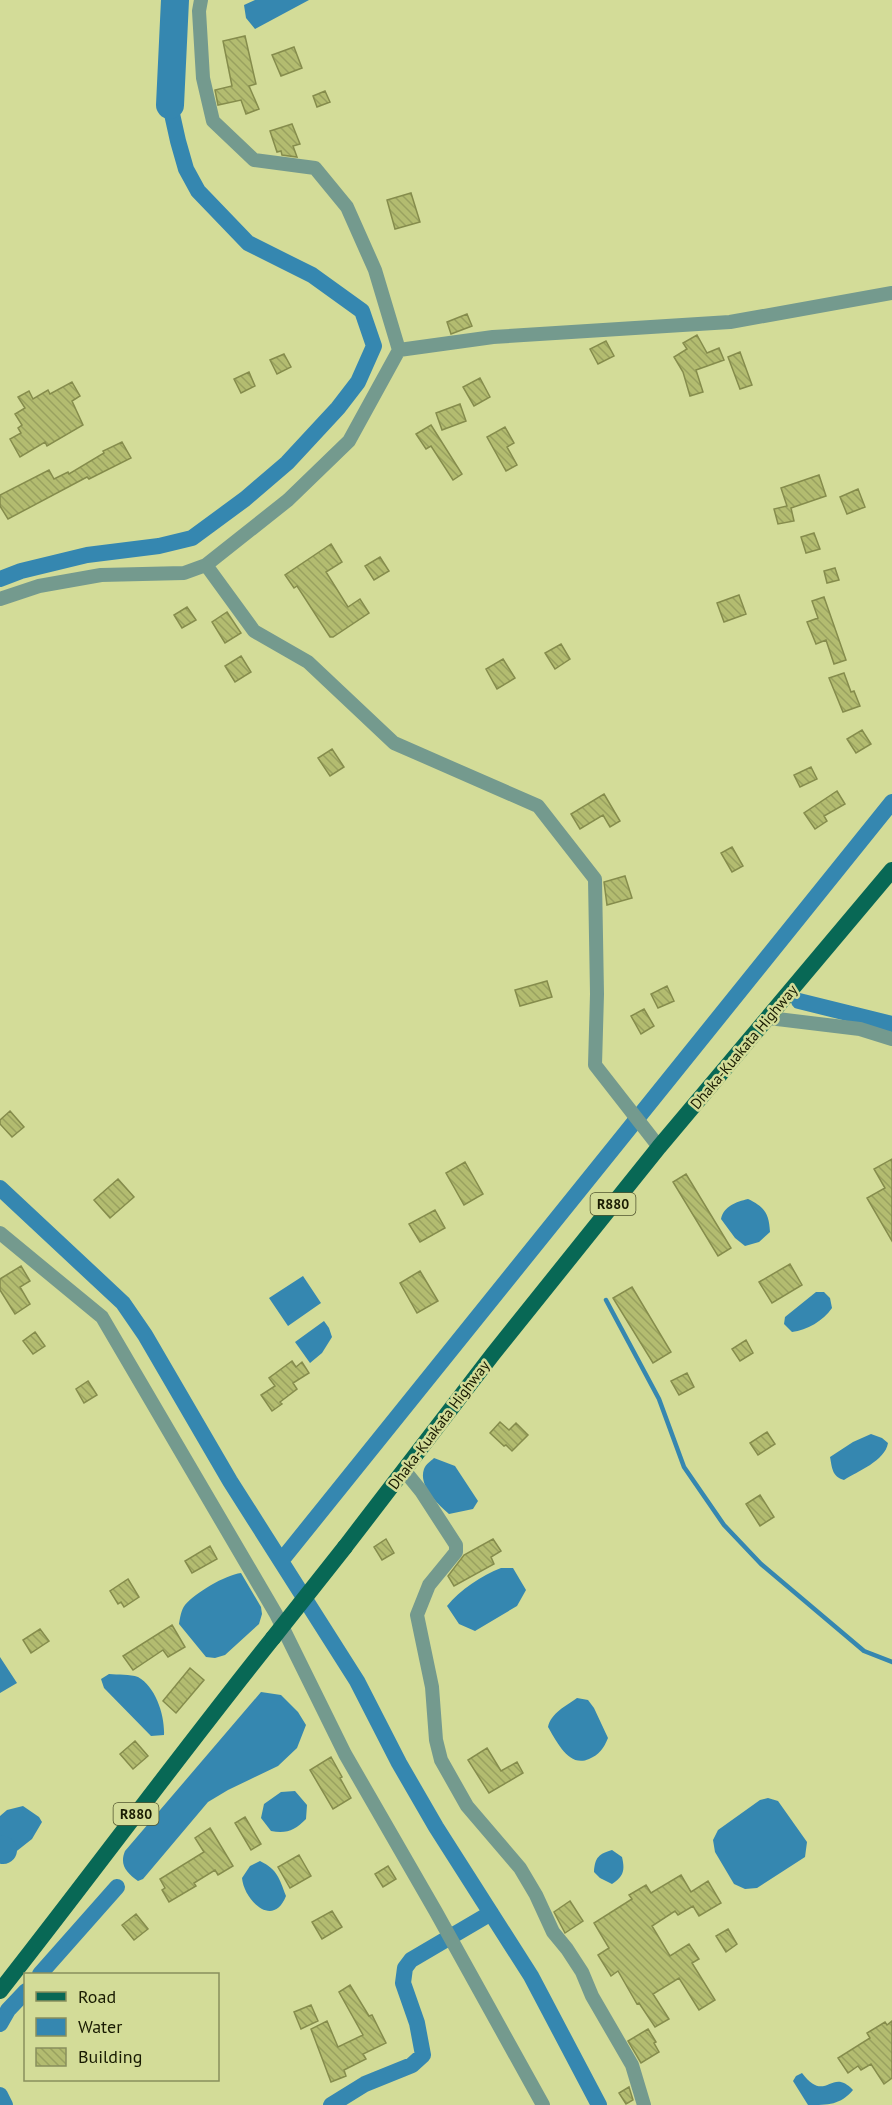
<svg xmlns="http://www.w3.org/2000/svg" width="892" height="2105" font-family="'PT Sans',sans-serif">
<style>
.water{fill:#3587b0}
.lines{fill:none;stroke-linecap:round;stroke-linejoin:round}
.stream{stroke:#3587b0;stroke-width:4.5}
.canal{stroke:#3587b0;stroke-width:16}
.river{stroke:#3587b0;stroke-width:28}
.building{fill:url(#building-back-hatch);stroke:#858c4c;stroke-width:1.5}
.minor{stroke:#749a8e;stroke-width:14}
.primary{stroke:#086855;stroke-width:16}
.primary-bridge{stroke:#086855;stroke-width:16}
.labels{text-anchor:middle;stroke-width:5;stroke-linejoin:round;paint-order:stroke}
.shield{fill:#d3dc98;stroke:#51552f;stroke-width:1.5}
.shield-label{font-size:14px;font-weight:bold;fill:#191b02}
.street-label{font-size:15px;fill:#191b02;stroke:#d3dc98}
</style>
<defs>
<pattern id="building-back-hatch" width="6" height="6" patternUnits="userSpaceOnUse" patternTransform="scale(1.5)"><rect width="6" height="6" fill="#b3bc70"/><path d="M-1 5l2 2M0 0l6 6M5-1l2 2" fill="none" stroke="#99a15f"/></pattern>
</defs>
<rect width="100%" height="100%" fill="#d3dc98"/>
<!-- water -->
<path class="water" d="M255,0H309L255,29L246,18L244,5Z
M748,1199C765,1207 769,1214 770,1232L759,1242L745,1246L735,1238L721,1219C724,1206 736,1202 748,1199Z
M303,1276L321,1303L288,1326L269,1298Z
M816,1292H824L830,1298L832,1308C823,1321 807,1330 792,1332L784,1324L785,1317Z
M324,1321L329,1328L332,1337L322,1353L310,1363L295,1342Z
M871,1434L882,1438L888,1443C885,1461 858,1471 844,1480C832,1477 832,1467 830,1457L853,1442Z
M434,1458L455,1466L478,1501L473,1509L449,1514C438,1504 418,1486 424,1469C426,1464 431,1461 434,1458Z
M501,1568H513L526,1590L517,1606L475,1631L459,1624L447,1606C460,1590 482,1575 501,1568Z
M241,1573L261,1607L262,1614L259,1624L225,1655L215,1658L206,1657L179,1624C180,1618 181,1610 185,1605C195,1593 225,1575 241,1573Z
M0,1657L17,1683L0,1693Z
M109,1674C118,1675 130,1674 138,1677C156,1687 165,1716 164,1735L151,1736L104,1688L101,1679Z
M261,1692L281,1695L298,1712L306,1725L297,1748L278,1766L228,1790L208,1802L143,1879L138,1881C127,1873 119,1865 125,1851Z
M577,1698L588,1700L594,1708L608,1738C604,1748 599,1755 589,1759C569,1768 557,1742 548,1727C551,1713 566,1706 577,1698Z
M295,1791L307,1805L306,1819C295,1830 287,1834 271,1831L261,1818L264,1804L281,1792Z
M768,1798L778,1801L807,1842L805,1857L757,1888L745,1889L734,1884L715,1852L713,1840L718,1830L760,1800Z
M23,1806L39,1817L42,1822L32,1839L13,1854L0,1847V1816L7,1810Z
M612,1850L622,1857C625,1870 624,1876 612,1884L600,1878L594,1872C595,1857 599,1854 612,1850Z
M260,1861C278,1870 279,1878 286,1896C273,1929 244,1900 242,1878L250,1866Z
M802,2073C826,2105 831,2066 853,2090C840,2105 829,2105 808,2105L793,2081L796,2076Z"/>
<g class="lines">
<!-- stream -->
<path class="stream" d="M606,1300L659,1399L684,1467L724,1525L761,1564L864,1651L892,1662"/>
<!-- canal -->
<path class="canal" d="M0,579L21,571L87,555L159,546L192,538L245,499L287,463L338,408L358,382L374,346L362,311L312,275L248,243L198,191L186,169L178,141L170,105
M799,1001L892,1024
M0,1188L123,1303L145,1335L230,1481L357,1681L399,1763L436,1827L531,1976L599,2105
M281,1561L892,802
M40,1974L117,1887
M0,2024L8,2010L26,1991
M0,2095L5,2105
M331,2105L365,2084L412,2065L423,2055L417,2023L403,1983L405,1968L411,1960L491,1913"/>
<!-- river -->
<path class="river" d="M170,105L175,0
M0,1849L3,1850"/>
</g>
<!-- building -->
<path class="building" d="M245,36L256,84L249,86L259,109L246,114L241,100L218,105L215,90L232,86L223,41Z
M294,47L302,68L281,76L272,55Z
M325,91L330,102L317,107L313,96Z
M292,124L300,144L293,146L297,157L282,155L281,151L277,152L270,131Z
M411,193L420,222L395,229L387,200Z
M467,314L472,326L451,334L447,322Z
M697,335L707,353L719,348L724,360L696,370L703,392L690,396L683,372L674,357L687,349L683,343Z
M606,341L614,356L598,364L590,349Z
M740,352L752,385L740,389L728,357Z
M284,354L291,367L277,374L270,360Z
M249,372L255,386L241,393L234,379Z
M480,378L490,397L474,406L463,387Z
M72,382L80,396L72,401L83,425L47,446L45,442L20,457L10,439L21,433L18,428L22,425L15,414L25,408L18,397L29,391L33,399L48,390L50,394Z
M460,404L466,421L442,430L436,413Z
M431,425L462,474L453,480L431,446L426,449L416,434Z
M505,427L514,443L507,447L517,465L506,471L487,437Z
M122,442L131,458L89,479L87,477L8,519L0,506V495L49,470L54,479L68,472L69,474L104,453L103,451Z
M819,475L826,496L791,508L794,521L778,524L774,509L787,506L781,488Z
M858,489L865,507L847,514L840,497Z
M814,533L820,549L806,553L801,537Z
M331,544L342,562L326,572L348,607L360,599L369,613L333,637H330L297,586L294,588L285,575Z
M380,557L389,571L374,580L365,566Z
M835,568L839,580L827,583L824,571Z
M739,595L746,614L724,622L717,603Z
M824,597L846,660L834,664L826,640L816,644L807,622L818,618L812,601Z
M187,607L196,620L182,628L174,615Z
M227,612L241,633L225,643L212,622Z
M561,644L570,659L555,669L545,653Z
M241,656L251,672L235,682L225,666Z
M503,659L515,678L497,689L486,669Z
M844,673L851,692L854,691L860,706L843,712L829,678Z
M862,730L871,744L856,753L847,739Z
M332,749L344,767L330,776L318,758Z
M811,767L817,779L800,787L794,775Z
M837,791L845,804L824,816L827,821L815,829L804,813Z
M604,794L620,821L610,827L603,815L580,829L571,814Z
M732,847L743,866L732,872L721,853Z
M625,876L632,898L607,905L604,882Z
M547,981L552,997L520,1006L515,990Z
M667,986L674,1001L658,1008L651,994Z
M644,1009L654,1026L641,1034L631,1016Z
M10,1111L24,1127L12,1137L0,1124V1120Z
M892,1159V1241L867,1198L885,1188L874,1169Z
M465,1162L483,1194L464,1205L446,1173Z
M686,1174L731,1248L718,1256L673,1182Z
M118,1179L134,1197L110,1218L94,1200Z
M435,1210L445,1228L420,1242L409,1224Z
M790,1264L802,1285L772,1303L759,1282Z
M21,1266L30,1281L20,1287L30,1304L15,1314L0,1290V1279Z
M420,1271L438,1301L417,1313L400,1283Z
M632,1287L671,1352L653,1363L613,1298Z
M35,1332L45,1346L33,1354L23,1341Z
M746,1340L753,1353L740,1361L732,1349Z
M292,1361L296,1367L302,1362L309,1373L293,1383L297,1389L280,1402L282,1404L272,1411L261,1395L275,1386L269,1378Z
M687,1373L694,1387L679,1395L671,1381Z
M88,1381L97,1395L84,1403L76,1389Z
M500,1422L509,1430L516,1423L528,1435L512,1451L506,1445L504,1446L490,1433Z
M767,1432L775,1444L758,1455L750,1443Z
M760,1495L774,1517L760,1526L746,1504Z
M386,1539L394,1553L382,1560L374,1547Z
M493,1539L501,1551L491,1557L494,1564L454,1586L448,1576L464,1555Z
M210,1546L217,1559L192,1573L185,1561Z
M128,1579L139,1597L124,1607L121,1602L118,1604L110,1591Z
M172,1625L185,1647L168,1657L163,1650L133,1670L123,1656Z
M40,1629L49,1641L31,1653L23,1640Z
M190,1668L204,1680L176,1713L163,1701Z
M135,1741L148,1756L133,1769L120,1754Z
M487,1748L501,1771L517,1762L523,1773L489,1793L468,1760Z
M331,1757L342,1777L340,1778L351,1798L333,1809L310,1770Z
M245,1817L261,1844L251,1850L235,1823Z
M210,1828L233,1866L218,1875L215,1870L194,1883L196,1886L169,1902L162,1890L165,1888L160,1879L204,1852L195,1838Z
M299,1855L311,1876L290,1888L278,1867Z
M388,1866L396,1879L383,1887L375,1874Z
M681,1875L691,1892L708,1881L721,1903L699,1916L693,1906L678,1915L675,1911L652,1926L670,1956L689,1944L699,1959L692,1963L715,2000L699,2010L679,1978L653,1994L669,2019L655,2027L639,2003L637,2004L618,1971L611,1976L598,1955L609,1948L594,1923L632,1899L629,1895L646,1885L651,1893Z
M570,1901L583,1921L565,1933L554,1912Z
M332,1911L342,1927L322,1939L312,1922Z
M136,1914L148,1929L134,1940L122,1925Z
M728,1929L737,1944L726,1952L716,1936Z
M350,1985L369,2016L372,2015L386,2043L363,2054L366,2059L344,2070L346,2076L331,2082L311,2029L327,2021L338,2047L363,2035L339,1992Z
M311,2005L318,2021L301,2029L294,2012Z
M892,2021V2078L884,2084L871,2064L861,2070L858,2066L848,2073L838,2058L870,2038L867,2033L885,2022L887,2025Z
M648,2029L656,2042L654,2043L659,2052L641,2063L628,2041Z
M629,2087L633,2100L626,2104L619,2093Z"/>
<g class="lines">
<!-- minor -->
<path class="minor" d="M399,350L493,337L730,322L892,293
M206,565L254,631L308,662L394,743L538,806L595,879L597,994L595,1065L659,1147
M0,599L39,586L101,575L184,573L206,565L288,500L349,441L399,350L375,270L347,207L315,168L254,160L213,121L203,78L199,11L201,0
M769,1018L860,1029L892,1039
M0,1233L102,1317L276,1614L345,1754L436,1912L543,2105
M404,1470L421,1491L456,1545V1552L429,1585L417,1615L432,1687L436,1740L441,1760L467,1806L520,1868L536,1895L553,1932L567,1949L582,1972L592,1996L632,2065L644,2105"/>
<!-- primary -->
<path class="primary" d="M345,1547L493,1354L659,1147L892,870
M0,1991C92,1874 180,1754 273,1638"/>
<!-- primary-bridge -->
<path class="primary-bridge" d="M273,1638L345,1547"/>
</g>
<g class="labels">
<!-- shield labels -->
<g class="shield">
<rect x="590.5" y="1193" width="45" height="22" rx="4.5"/>
<rect x="113.5" y="1803" width="45" height="22" rx="4.5"/>
</g>
<g class="shield-label">
<text x="613" y="1209">R880</text>
<text x="136" y="1819">R880</text>
</g>
<!-- street labels -->
<g class="street-label">
<text transform="translate(744 1047) rotate(-50)" y="5">Dhaka-Kuakata Highway</text>
<text transform="translate(439 1425) rotate(-53)" y="5">Dhaka-Kuakata Highway</text>
</g>
</g>
<!-- legend -->
<rect x="24" y="1973" width="195" height="108" fill="#d3dc98" stroke="#898f5c" stroke-width="1.5"/>
<rect x="36" y="1992" width="30" height="9" fill="#086855" stroke="#898f5c" stroke-width="1.5"/>
<text x="78" y="2003" font-size="18" fill="#191b02">Road</text>
<rect x="36" y="2018" width="30" height="18" fill="#3587b0" stroke="#898f5c" stroke-width="1.5"/>
<text x="78" y="2033" font-size="18" fill="#191b02">Water</text>
<rect x="36" y="2048" width="30" height="18" fill="url(#building-back-hatch)" stroke="#898f5c" stroke-width="1.5"/>
<text x="78" y="2063" font-size="18" fill="#191b02">Building</text>
</svg>
